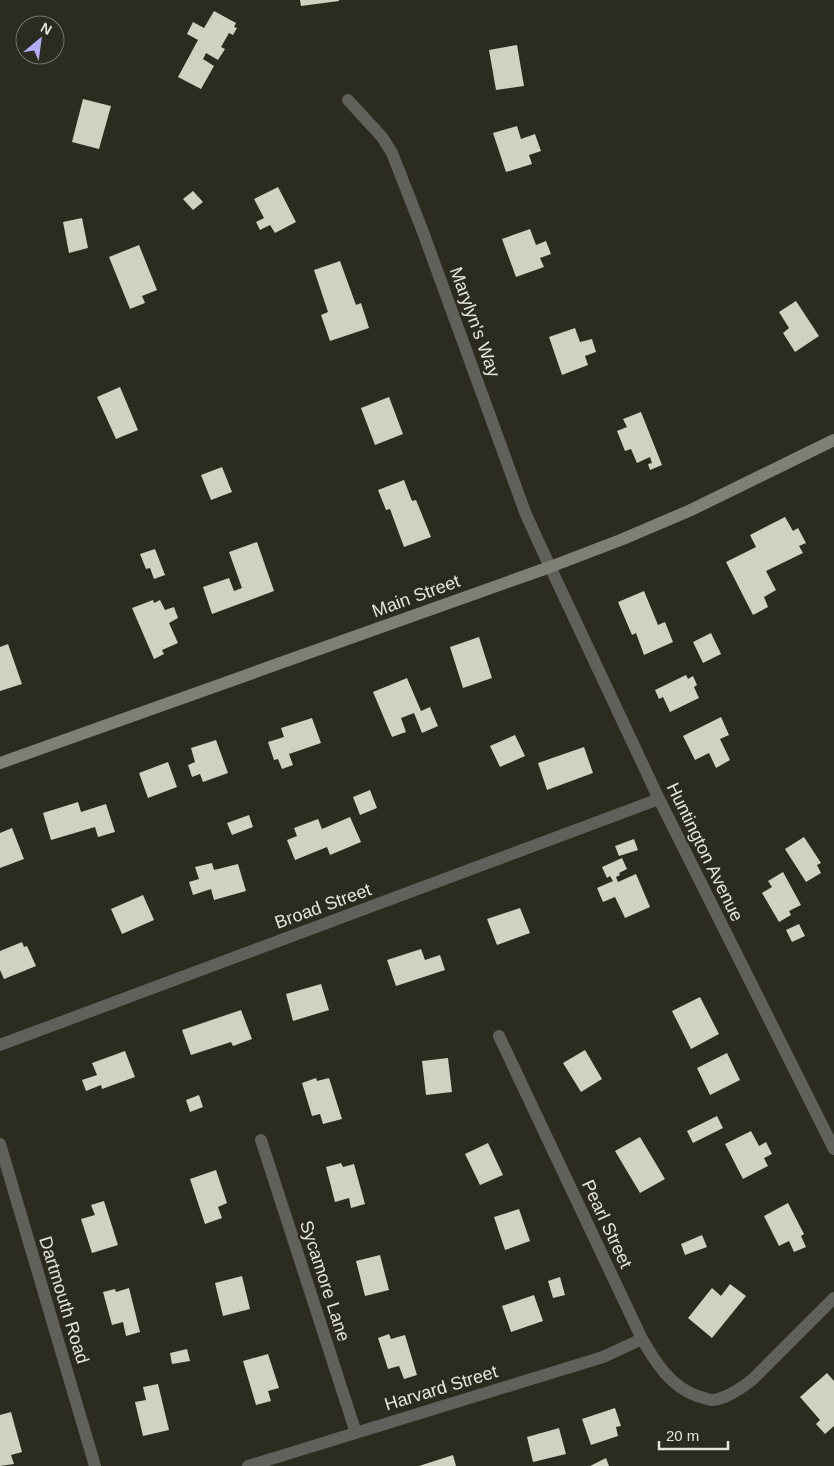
<svg xmlns="http://www.w3.org/2000/svg" width="834" height="1466" font-family="Helvetica,sans-serif">
<style>
.building{fill:#d0d1c1}
.lines{fill:none;stroke-linecap:round;stroke-linejoin:round}
.street{stroke:#60615b;stroke-width:12}
.secondary{stroke:#7f7f75;stroke-width:12}
.labels{text-anchor:middle;stroke-width:5;stroke-linejoin:round;paint-order:stroke}
.street-label{font-size:18px;fill:#e5e5dd;stroke:#2b2b1f}
</style>
<rect width="100%" height="100%" fill="#2b2b1f"/>
<!-- building -->
<path class="building" d="M300,0H339V1L301,6Z
M214,11L236,23L234,27L237,28L233,35L229,33L221,47L225,49L218,60L206,53L203,59L214,66L201,89L178,77L198,40L187,34L193,22L204,28Z
M517,45L524,86L496,90L489,50Z
M83,99L111,106L99,149L72,142Z
M517,126L521,139L535,134L541,151L529,155L532,164L506,172L493,133Z
M278,187L296,222L275,233L270,225L260,230L256,222L264,218L254,199Z
M193,191L203,202L193,210L183,199Z
M82,218L88,248L69,253L63,222Z
M530,229L536,245L546,241L551,254L540,258L544,267L516,277L502,239Z
M139,245L157,290L142,296L145,303L130,309L109,257Z
M340,261L356,305L361,303L369,328L330,341L321,315L328,312L314,270Z
M796,301L819,336L795,352L783,333L789,328L779,312Z
M575,328L580,342L592,339L596,352L585,356L588,365L562,375L549,337Z
M120,387L138,430L116,439L97,397Z
M389,397L403,434L375,445L361,408Z
M641,412L662,465L650,470L648,464L652,463L650,457L637,463L631,449L625,451L617,431L627,427L623,419Z
M222,467L232,492L211,500L201,475Z
M404,480L412,501L416,500L431,537L404,547L390,509L386,510L378,490Z
M785,517L793,531L798,528L806,543L799,546L803,553L766,571L776,590L764,597L768,607L753,615L726,562L756,547L750,535Z
M257,542L274,591L212,614L203,587L229,578L234,591L242,588L229,552Z
M155,549L165,575L154,579L150,568L146,569L140,554Z
M644,591L658,625L665,622L673,642L644,655L636,633L632,635L618,602Z
M153,600L154,603L160,600L165,610L174,607L178,618L169,623L178,643L162,650L164,654L154,659L132,608Z
M711,633L721,654L703,663L693,642Z
M479,637L492,678L463,688L450,647Z
M8,644L22,684L0,691V647Z
M686,675L688,679L693,676L697,685L694,687L699,698L670,712L663,697L659,699L655,690Z
M407,678L421,711L430,707L438,726L422,733L414,713L401,718L406,732L392,737L373,692Z
M721,717L729,735L720,739L730,760L716,768L709,753L695,760L683,736Z
M312,718L321,743L289,754L293,765L282,769L278,759L274,760L268,742L284,737L281,728Z
M515,735L525,756L500,767L490,746Z
M216,740L228,773L203,782L200,774L192,777L188,765L195,762L191,748Z
M584,747L593,773L547,790L538,763Z
M168,762L177,787L148,798L139,773Z
M370,790L377,808L360,815L353,797Z
M78,802L81,812L106,804L115,832L98,837L95,827L51,840L43,813Z
M249,815L253,827L232,835L227,823Z
M350,817L361,842L330,855L327,847L295,860L287,840L297,836L294,828L318,819L322,829Z
M12,828L24,859L0,868V833Z
M804,837L821,863L817,865L821,873L806,882L785,849Z
M634,839L638,850L619,856L615,846Z
M622,858L627,869L619,873L620,875L616,877L618,882L636,874L650,907L625,918L615,897L603,902L597,888L613,881L610,876L607,878L602,867Z
M212,863L214,870L238,864L246,891L214,900L211,889L193,895L189,882L199,879L195,867Z
M783,872L801,905L789,911L791,915L779,922L762,893L772,887L768,881Z
M143,895L154,920L122,934L111,909Z
M520,908L530,933L497,945L487,919Z
M799,924L805,936L792,942L786,930Z
M22,942L24,947L27,946L36,966L4,979L0,970V951Z
M421,949L425,960L440,955L445,970L396,986L387,960Z
M321,984L329,1010L293,1021L286,994Z
M700,997L719,1034L691,1049L672,1011Z
M241,1010L252,1039L233,1046L231,1042L191,1055L182,1030Z
M585,1050L602,1079L581,1092L563,1063Z
M125,1051L135,1077L102,1089L101,1085L86,1091L82,1080L97,1075L92,1063Z
M727,1053L740,1080L710,1095L697,1068Z
M448,1058L452,1092L426,1095L422,1061Z
M316,1078L317,1081L329,1078L342,1119L323,1124L320,1114L312,1116L302,1083Z
M199,1095L203,1107L190,1112L186,1100Z
M717,1116L723,1128L693,1143L687,1131Z
M751,1131L759,1146L766,1142L772,1154L764,1158L768,1166L743,1179L725,1144Z
M640,1137L665,1179L640,1193L615,1151Z
M488,1143L503,1175L480,1185L465,1154Z
M341,1163L343,1167L354,1164L365,1204L351,1208L349,1198L335,1202L326,1167Z
M216,1170L227,1203L218,1207L222,1218L205,1224L190,1179Z
M104,1201L118,1245L92,1253L81,1219L95,1215L91,1205Z
M788,1203L804,1234L801,1236L806,1247L794,1252L789,1241L779,1246L764,1216Z
M519,1209L530,1241L505,1250L494,1217Z
M702,1235L707,1247L685,1255L681,1244Z
M380,1255L389,1290L365,1296L356,1261Z
M242,1276L250,1309L223,1316L215,1283Z
M560,1277L565,1295L553,1298L548,1281Z
M730,1284L746,1296L712,1338L688,1318L712,1288L721,1296Z
M129,1288L140,1332L126,1336L123,1322L112,1325L103,1292L115,1289L116,1292Z
M534,1295L543,1321L511,1332L502,1306Z
M389,1334L391,1339L405,1335L417,1375L404,1379L399,1366L388,1369L378,1338Z
M187,1349L190,1361L172,1364L170,1353Z
M268,1354L279,1388L268,1391L271,1401L256,1405L243,1361Z
M827,1373L834,1381V1426L825,1434L816,1424L820,1420L800,1397Z
M158,1384L169,1430L143,1436L135,1402L146,1400L143,1387Z
M615,1408L621,1426L616,1427L618,1436L591,1445L582,1419Z
M11,1412L22,1452L11,1455L14,1464L0,1466V1415Z
M559,1428L566,1454L533,1462L527,1437Z
M453,1455L456,1466H419Z
M606,1458L609,1466H590Z"/>
<g class="lines">
<!-- street -->
<path class="street" d="M348,100L382,137L392,153L423,232L525,512L538,541L659,799L834,1149
M499,1036L642,1339C656,1363 670,1386 697,1396C702,1397 708,1400 712,1400C726,1399 743,1387 753,1379L834,1298
M0,1045L659,799
M261,1140L356,1433
M0,1144L95,1466
M248,1466L603,1357L642,1339"/>
<!-- secondary -->
<path class="secondary" d="M0,763L550,567L623,539L691,510L834,440"/>
</g>
<g class="labels">
<!-- street labels -->
<g class="street-label">
<text transform="translate(475 322) rotate(70)" y="6">Marylyn's Way</text>
<text transform="translate(416 596) rotate(-20)" y="6">Main Street</text>
<text transform="translate(705 852) rotate(64)" y="6">Huntington Avenue</text>
<text transform="translate(323 906) rotate(-20)" y="6">Broad Street</text>
<text transform="translate(607 1224) rotate(65)" y="6">Pearl Street</text>
<text transform="translate(325 1281) rotate(72)" y="6">Sycamore Lane</text>
<text transform="translate(64 1300) rotate(73)" y="6">Dartmouth Road</text>
<text transform="translate(441 1388) rotate(-17)" y="6">Harvard Street</text>
</g>
</g>
<!-- north arrow -->
<g transform="translate(40 40) rotate(29)"><circle r="24" fill="#2b2b1f" stroke="#75756b"/>
<path d="M0-4L9 19L0 12L-9 19Z" fill="#b3adf9"/>
<text y="-8" font-size="14" font-weight="bold" text-anchor="middle" fill="#e5e5dd">N</text>
</g>
<!-- scale -->
<path d="M659 1441v8h69v-8" fill="none" stroke="#e5e5dd" stroke-width="2.5"/>
<text x="666" y="1441" font-size="15" fill="#e5e5dd" stroke="#2b2b1f" stroke-width="4" paint-order="stroke">20 m</text>
</svg>
